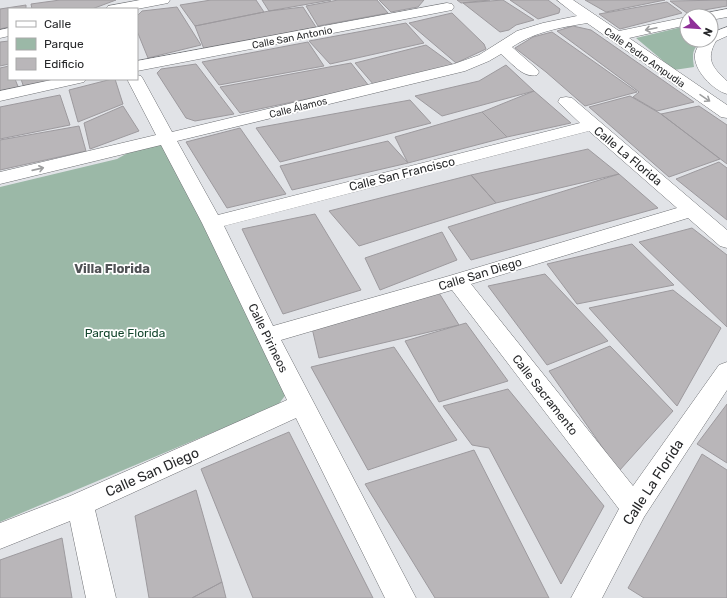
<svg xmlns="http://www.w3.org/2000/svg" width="727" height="598" font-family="Rubik,sans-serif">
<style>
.green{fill:#9bb8a7}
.building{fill:#b9b6b9;stroke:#9d9a9e}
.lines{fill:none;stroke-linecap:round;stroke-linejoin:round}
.minor-casing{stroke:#6f7175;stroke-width:1}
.minor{fill:#fff;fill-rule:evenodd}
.oneway{stroke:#9e9fa0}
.labels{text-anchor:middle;stroke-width:3.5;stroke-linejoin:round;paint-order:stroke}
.far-street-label{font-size:10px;fill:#28292b;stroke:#fff}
.street-label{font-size:12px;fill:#28292b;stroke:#fff}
.park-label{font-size:12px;fill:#14462e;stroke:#fff}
.neighbourhood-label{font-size:13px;font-weight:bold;fill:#4f5154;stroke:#fff}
.near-street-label{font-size:14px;fill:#28292b;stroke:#fff}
</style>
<rect width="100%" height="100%" fill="#e1e3e7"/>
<!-- green -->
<path class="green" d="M682,27L687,29V40H703C692,49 692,53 694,67L674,70L636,38Z
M158,144L170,147L287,393L278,405L0,522V187L117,159L133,150Z"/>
<!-- building -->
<path class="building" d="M60,0H116L92,9H32L31,4Z
M211,0H256L264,12L195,26L180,5Z
M262,0H331L269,11Z
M338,0H377L388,13L318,26L306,6Z
M379,0H424L418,7L391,12Z
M457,0H490L461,3Z
M503,0L534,20L516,25L509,30L500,32L463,3Z
M510,0H548L560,9L559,13L538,19Z
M585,0H665L606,12Z
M727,0V6L687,13L670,1Z
M667,2L682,13L620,29L599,14Z
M26,5V9H9V27L0,29V9Z
M177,7L201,45L148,58L137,31V16L142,11Z
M303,7L316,27L204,49L195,26L269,11Z
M452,13L484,44L486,49L456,63L409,23Z
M406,23L424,43L330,64L309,41Z
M573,26L591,30L694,102L657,111L633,97L639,92L557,31Z
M552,32L637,92L585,106L546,72L515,48L533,37Z
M9,41V64L0,66V42Z
M308,42L324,66L219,85L202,62Z
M426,45L455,66L374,85L355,63Z
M351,63L369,86L240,113L220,87Z
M196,64L234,114L195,121L186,118L157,73L161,69Z
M506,65L534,91L442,116L415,96L479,81Z
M9,66V79H15L19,89L0,93V68Z
M21,79H62L24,88Z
M112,79H115L123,104L78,122L69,90Z
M534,91L571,123L507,137L482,112Z
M60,95L70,125L0,139V107Z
M630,96L661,114L720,159L669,177L589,107Z
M410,100L431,123L280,162L256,128Z
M123,106L139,131L90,149L84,123Z
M699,106L727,125V164L661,114Z
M482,112L507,137L408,163L395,137Z
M79,126L86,151L0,170V140Z
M240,128L286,194L227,208L186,142Z
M388,141L408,163L292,190L280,166Z
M588,149L619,174L496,203L471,175Z
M719,162L727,168V220L676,179Z
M619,174L658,208L471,260L448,227Z
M471,175L496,203L359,246L329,211Z
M315,214L361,290L283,314L242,229Z
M692,228L727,255V327L639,242Z
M442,232L457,260L380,290L365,258Z
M632,244L674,285L577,304L547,264Z
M545,274L608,341L547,365L488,286Z
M673,290L721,328L677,406L589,308Z
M439,293L459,325L319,358L312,328Z
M466,323L508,381L439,402L405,341Z
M610,346L673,411L619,471L549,371Z
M394,347L457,440L368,470L311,367Z
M508,389L604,506L561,584L489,448L472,445L443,406Z
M727,404V463L697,444Z
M289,432L373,598H253L201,469Z
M474,450L549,598H435L365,484Z
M702,454L727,470V598H644L628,588Z
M196,490L222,582L192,598H149L135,516Z
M62,538L72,598H0V560Z
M222,582L226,598H192Z"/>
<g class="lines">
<!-- minor casing -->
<g class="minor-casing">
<path id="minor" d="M140,0H170L168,3L137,9H106L108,6Z
M557,0H573L619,31L687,17V25L629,38L727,105V118L721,117L587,23C559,28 537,31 512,47L537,69L539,72L537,75C523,79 511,62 501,54L489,61L465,71L177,141L218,215L580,123L558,102L560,98L566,97L572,98L727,230V248L720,246L688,218L471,284L633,486L719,365L727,362V390L644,517L602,598H571L619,509L452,290L281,340L416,598H385L296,418L95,510L116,598H86L70,521L0,549V523L70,496L287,400L202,223L161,145L0,184V172L156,135L127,79H137V75L141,76L143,79L172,132L454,64L479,55L517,31L543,23L577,16ZM589,131L677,208L449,276L273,326L224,226Z
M447,3L452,4L454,7L452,10L137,71V61Z
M727,9V17L711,20V16H704L706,13Z
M727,27V36L716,41C705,60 713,68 727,81V94C713,90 693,70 695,54C696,49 699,45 701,40H711V33Z
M9,28V36L0,38V30Z
M56,79H86L84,82L0,101V91Z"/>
</g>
<!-- minor -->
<use href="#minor" class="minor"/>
</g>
<!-- one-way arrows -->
<defs><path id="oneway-shaft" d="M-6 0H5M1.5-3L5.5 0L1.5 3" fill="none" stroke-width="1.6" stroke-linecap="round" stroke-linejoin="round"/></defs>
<g class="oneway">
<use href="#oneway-shaft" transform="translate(651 29) rotate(168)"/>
<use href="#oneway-shaft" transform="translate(705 98) rotate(34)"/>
<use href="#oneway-shaft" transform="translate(38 169) rotate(-13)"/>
</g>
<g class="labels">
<!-- far-street labels -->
<g class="far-street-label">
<text transform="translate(292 37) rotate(-11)" y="4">Calle San Antonio</text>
<text transform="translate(645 57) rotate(35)" y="4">Calle Pedro Ampudia</text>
<text transform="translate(298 107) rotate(-14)" y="4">Calle Álamos</text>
</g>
<!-- street labels -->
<g class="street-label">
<text transform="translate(628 156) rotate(40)" y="4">Calle La Florida</text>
<text transform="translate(402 174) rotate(-14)" y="4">Calle San Francisco</text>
<text transform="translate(480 274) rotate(-17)" y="4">Calle San Diego</text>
<text transform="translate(268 338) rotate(64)" y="4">Calle Pirineos</text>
<text transform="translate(545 395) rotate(52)" y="4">Calle Sacramento</text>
</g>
<!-- park labels -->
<g class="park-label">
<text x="125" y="337">Parque Florida</text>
</g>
<!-- neighbourhood labels -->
<g class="neighbourhood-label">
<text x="112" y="273">Villa Florida</text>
</g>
<!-- near-street labels -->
<g class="near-street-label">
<text transform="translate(152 472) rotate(-24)" y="5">Calle San Diego</text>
<text transform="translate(653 482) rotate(-57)" y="5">Calle La Florida</text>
</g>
</g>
<!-- legend -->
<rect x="8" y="8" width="130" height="72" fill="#ffffff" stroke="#a9a9aa"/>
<rect x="16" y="21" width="20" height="6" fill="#ffffff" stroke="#a9a9aa"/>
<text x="44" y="28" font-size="12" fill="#28292b">Calle</text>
<rect x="16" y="38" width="20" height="12" fill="#9bb8a7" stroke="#a9a9aa"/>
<text x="44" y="48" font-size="12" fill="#28292b">Parque</text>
<rect x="16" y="58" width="20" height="12" fill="#b9b6b9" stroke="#a9a9aa"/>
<text x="44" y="68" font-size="12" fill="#28292b">Edificio</text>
<!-- north arrow -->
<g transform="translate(699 28) rotate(115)"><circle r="19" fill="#ffffff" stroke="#a9a9aa"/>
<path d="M0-3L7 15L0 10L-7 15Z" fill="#8f2f98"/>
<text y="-6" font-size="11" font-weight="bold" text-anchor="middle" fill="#28292b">N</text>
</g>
</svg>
